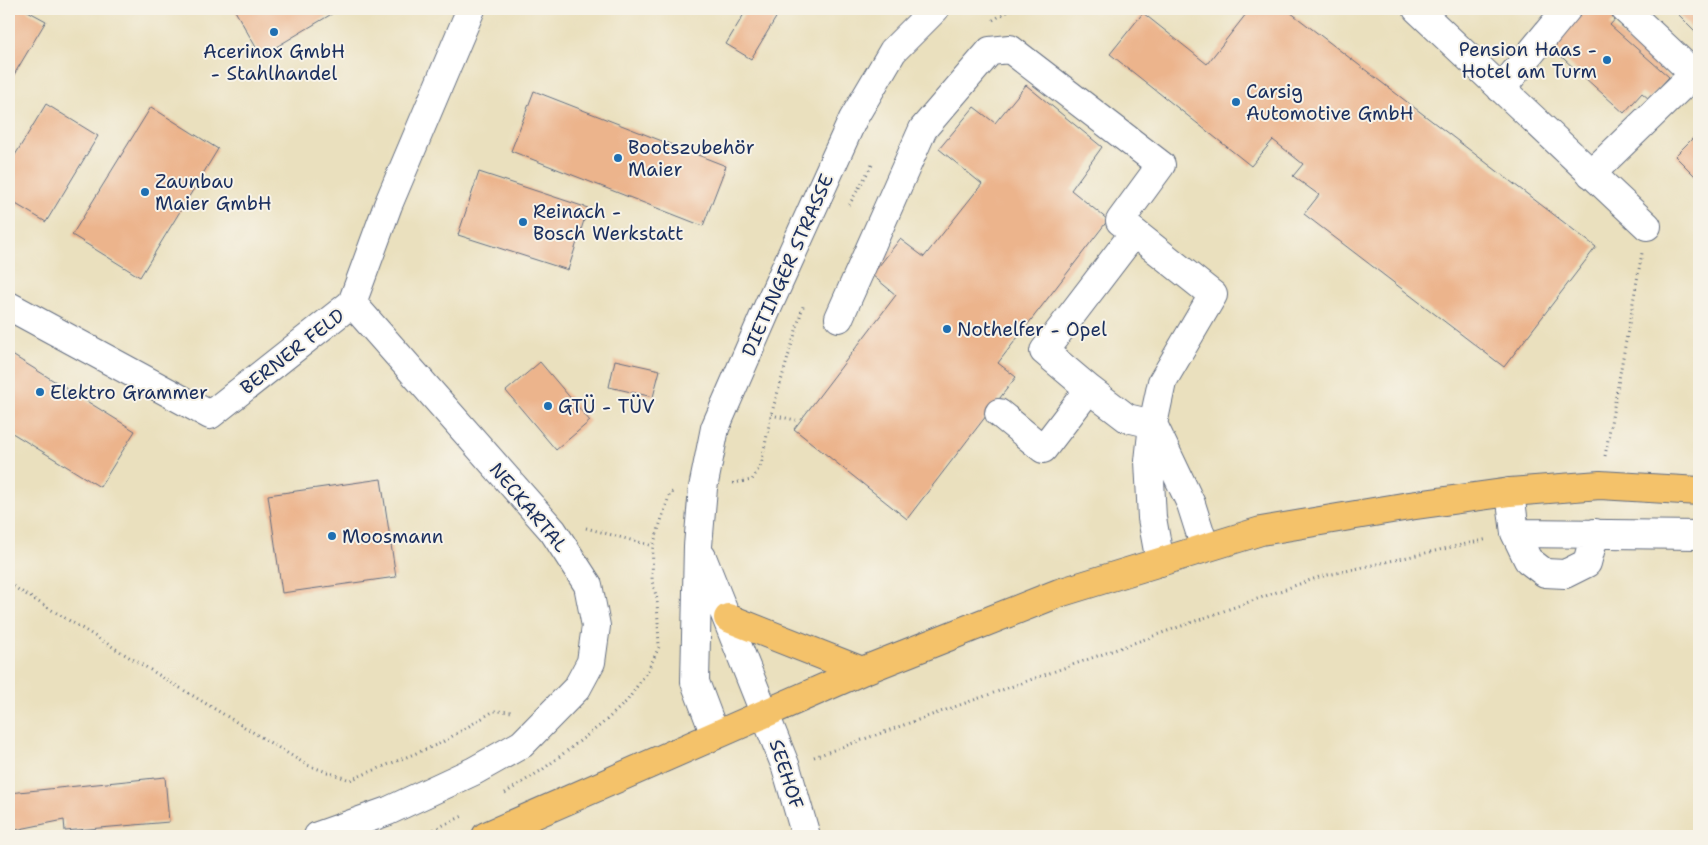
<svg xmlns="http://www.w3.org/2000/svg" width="1708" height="845" font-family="'Shantell Sans',sans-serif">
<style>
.building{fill:#ecb48c}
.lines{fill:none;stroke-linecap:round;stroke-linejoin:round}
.minor-casing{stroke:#636d80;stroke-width:30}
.major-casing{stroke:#636d80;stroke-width:30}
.path{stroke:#636d80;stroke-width:3;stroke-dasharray:1 4;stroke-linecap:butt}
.minor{stroke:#fff;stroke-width:28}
.major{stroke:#f4c26a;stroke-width:28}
.poi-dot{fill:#1f6fb2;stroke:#f7f3e8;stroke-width:2}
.labels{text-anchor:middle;stroke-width:4;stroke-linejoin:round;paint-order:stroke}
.poi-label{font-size:19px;fill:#1b2f5e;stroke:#f7f3e8;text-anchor:start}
.street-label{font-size:19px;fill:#1b2f5e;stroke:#f7f3e8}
</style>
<rect width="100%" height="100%" fill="#f7f3e8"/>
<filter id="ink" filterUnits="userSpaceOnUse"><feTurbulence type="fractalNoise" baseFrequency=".02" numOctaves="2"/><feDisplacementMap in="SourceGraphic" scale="10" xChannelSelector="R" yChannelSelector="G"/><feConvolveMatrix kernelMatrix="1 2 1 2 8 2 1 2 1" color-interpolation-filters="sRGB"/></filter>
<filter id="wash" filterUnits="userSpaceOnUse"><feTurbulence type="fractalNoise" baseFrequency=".0096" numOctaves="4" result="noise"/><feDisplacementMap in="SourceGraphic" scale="20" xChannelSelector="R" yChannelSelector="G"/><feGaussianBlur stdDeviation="1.12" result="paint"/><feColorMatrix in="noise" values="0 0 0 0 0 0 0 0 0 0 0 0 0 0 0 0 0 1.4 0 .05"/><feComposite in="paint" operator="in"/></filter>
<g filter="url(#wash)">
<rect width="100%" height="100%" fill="#eae0be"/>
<g id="blocks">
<!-- building -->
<path class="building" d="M9,9H24L46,21L9,83Z
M234,9H340L261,56Z
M747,9H777L780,11L751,59L726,44Z
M1250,9H1286L1596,247L1504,367L1304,214L1319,195L1293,176L1303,164L1273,140L1251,166L1110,54L1143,13L1207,64Z
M1575,9H1611L1618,16L1610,25L1669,77L1649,99L1642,93L1624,113L1545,42Z
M1673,9H1699V35Z
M1026,85L1102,147L1071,190L1108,220L998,363L1016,377L907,519L794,429L896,295L872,275L900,239L924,257L982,184L939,149L974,107L995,123Z
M534,91L726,166L703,226L511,151Z
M46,104L98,136L46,222L9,200V165Z
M151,107L218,149L140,277L72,235Z
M1699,132V180L1675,156Z
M479,172L588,208L568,270L458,235Z
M9,353L135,431L100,487L9,431Z
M615,360L660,370L653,397L609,387Z
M540,362L590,421L556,450L506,391Z
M381,479L396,577L282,593L268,495Z
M165,777L169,822L65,831L64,820L15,830L9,793Z"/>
</g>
</g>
<g filter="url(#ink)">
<use href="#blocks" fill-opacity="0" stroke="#636d80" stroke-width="1"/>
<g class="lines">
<!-- minor casing -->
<g class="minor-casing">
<path id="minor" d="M1417,9L1647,226
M1501,89L1567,9
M1591,174L1694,74L1625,9
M9,306L210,415L352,303L388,205L471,9
M839,318L923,129L990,51L1010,49L1161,165L1120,221L1213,295L1162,382L1153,424L1149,461L1152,518L1160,562
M1089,389L1044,351L1134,233
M999,413L1043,449L1089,389L1127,418L1153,424
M1153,424L1191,504L1205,548
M1510,492L1515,533L1528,560L1545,573L1565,574L1587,563L1595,533
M1515,533L1699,535
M702,557L786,767L806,836
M715,735L695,682L698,546L703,488L715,428L770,302L853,119L893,51L935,9
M318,836L388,811L474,771L522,744L577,688L591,662L596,626L588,585L553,531L352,303"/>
</g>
<!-- major casing -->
<g class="major-casing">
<path id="major" d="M728,618L862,671
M486,836L862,671L963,631L1059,593L1261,531L1409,506L1510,492L1600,485L1699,491"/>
</g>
<!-- path -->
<path class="path" d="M993,20L1012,9
M849,205L872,165
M771,415L796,420
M1605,456L1642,253
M733,483L752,480L761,465L771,415L804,303
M586,528L653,546
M9,584L307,765L350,780L441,743L494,711L513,712
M814,757L1319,577L1488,539
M505,793L542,770L602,724L627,701L648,670L659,647L657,599L652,581L653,546L670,493L673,492
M420,836L465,815"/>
<!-- minor -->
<use href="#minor" class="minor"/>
<!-- major -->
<use href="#major" class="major"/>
</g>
</g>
<!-- markers -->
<g class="poi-dot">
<circle cx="274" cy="32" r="5"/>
<circle cx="1607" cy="60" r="5"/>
<circle cx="1236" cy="102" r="5"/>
<circle cx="618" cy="158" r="5"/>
<circle cx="145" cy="192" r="5"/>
<circle cx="523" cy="222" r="5"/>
<circle cx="947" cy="329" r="5"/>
<circle cx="40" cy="392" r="5"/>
<circle cx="548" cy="406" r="5"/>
<circle cx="332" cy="536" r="5"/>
</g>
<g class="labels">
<!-- poi labels -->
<g class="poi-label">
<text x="1597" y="56" text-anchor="end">Pension Haas -<tspan x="1597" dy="22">Hotel am Turm</tspan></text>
<text x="274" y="58" text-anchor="middle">Acerinox GmbH<tspan x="274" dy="22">- Stahlhandel</tspan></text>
<text x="1246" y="98">Carsig<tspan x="1246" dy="22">Automotive GmbH</tspan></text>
<text x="628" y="154">Bootszubehör<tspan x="628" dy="22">Maier</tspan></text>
<text x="155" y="188">Zaunbau<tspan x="155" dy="22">Maier GmbH</tspan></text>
<text x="533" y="218">Reinach -<tspan x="533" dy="22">Bosch Werkstatt</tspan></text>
<text x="957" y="336">Nothelfer - Opel</text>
<text x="50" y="399">Elektro Grammer</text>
<text x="558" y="413">GTÜ - TÜV</text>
<text x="342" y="543">Moosmann</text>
</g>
<!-- street labels -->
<g class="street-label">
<text transform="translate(787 265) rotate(-66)" y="7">DIETINGER STRASSE</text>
<text transform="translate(292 351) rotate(-38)" y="7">BERNER FELD</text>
<text transform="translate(529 507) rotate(50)" y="7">NECKARTAL</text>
<text transform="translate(787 774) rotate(72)" y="7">SEEHOF</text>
</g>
</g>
<!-- margin -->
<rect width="1708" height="845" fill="none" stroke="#f7f3e8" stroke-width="30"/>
</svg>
